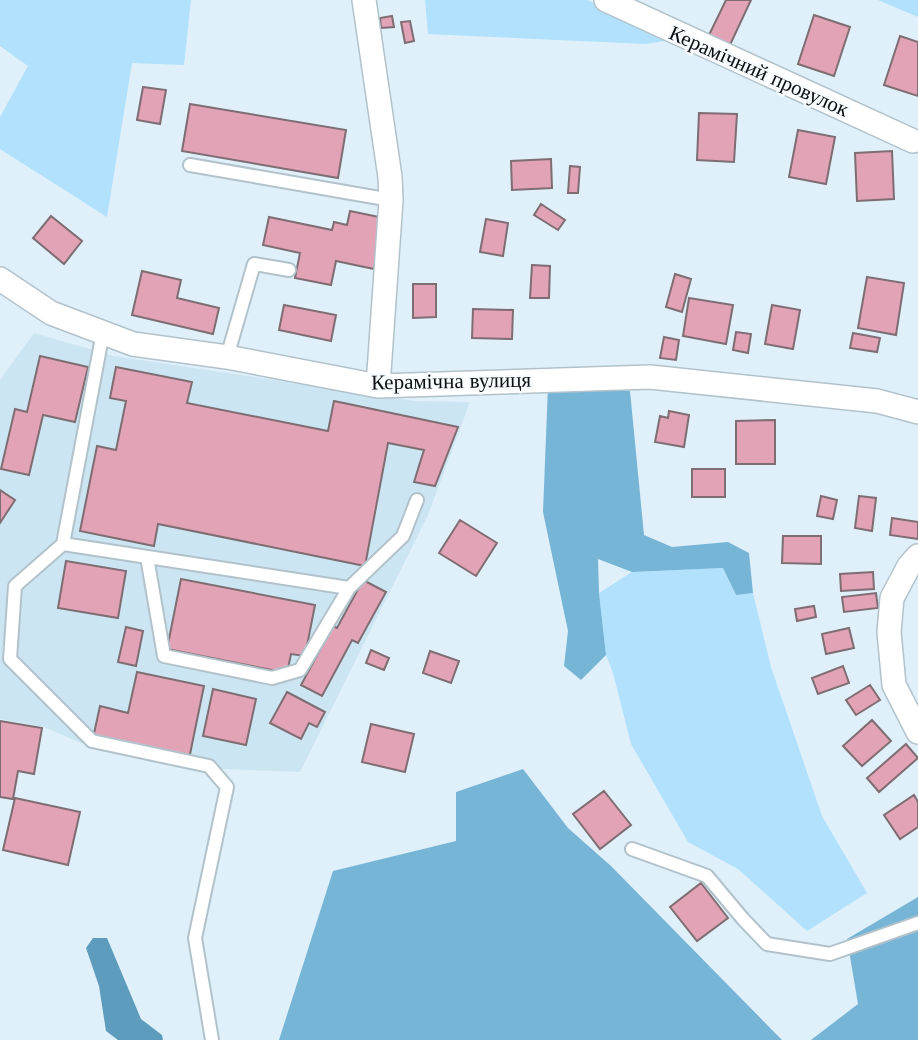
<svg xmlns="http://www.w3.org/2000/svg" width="918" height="1040" font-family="'Libre Baskerville',serif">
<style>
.built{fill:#cce5f2}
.green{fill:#b1e1fc}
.forest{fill:#77b5d7}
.water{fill:#5e9cbd}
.building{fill:#e3a3b6;stroke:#7e6d72;stroke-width:2}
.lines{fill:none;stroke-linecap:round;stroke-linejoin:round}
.lane-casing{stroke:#b2c2cb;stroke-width:16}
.street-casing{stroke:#b2c2cb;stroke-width:26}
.lane{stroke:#fff;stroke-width:12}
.street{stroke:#fff;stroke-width:23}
.labels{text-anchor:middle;stroke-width:5;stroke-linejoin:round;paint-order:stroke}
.street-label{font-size:21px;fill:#080e11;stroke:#f7fbfd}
</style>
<rect width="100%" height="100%" fill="#dff0fa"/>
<!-- built -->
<path class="built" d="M34,333L114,356L415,401L470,402L428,515L300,772L199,768L81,743L44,727L0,719V380Z"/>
<!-- green -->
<path class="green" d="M0,0H191L184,65L132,63L107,217L0,149V117L28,66L0,46Z
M425,0H587L671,40L646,44L428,34Z
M878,0H918V17Z
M723,568L736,595L753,593L771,667L822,816L867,893L807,931L738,869L688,842L631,744L613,673L606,655L599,593L632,572Z"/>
<!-- forest -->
<path class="forest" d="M548,386L630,391L644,535L672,547L728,542L749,553L753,593L736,595L723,568L632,572L598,559L599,593L606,655L581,680L564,666L568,631L543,512Z
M523,769L568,828L611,866L782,1040H279L333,871L456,841V792Z
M918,897V1040H811L858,1004L847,939Z"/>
<!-- water -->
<path class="water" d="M93,938H107L141,1019L162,1035L163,1040H118L106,1031L99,986L86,948Z"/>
<!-- building -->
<path class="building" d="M726,0H751L730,45L709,35Z
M814,15L850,27L834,76L798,64Z
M392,16L394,27L381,28L380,18Z
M410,21L414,41L405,43L401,22Z
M900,36L918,42V96L884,85Z
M143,87L166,90L160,124L137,120Z
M190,104L346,130L338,178L182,151Z
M699,113L737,114L734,162L697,160Z
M798,130L835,137L826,184L789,177Z
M892,151L894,199L857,201L855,153Z
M551,159L552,188L512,190L511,161Z
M570,166L580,167L578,193H568Z
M541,204L565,220L558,230L534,215Z
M350,211L384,218L374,269L336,261L331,285L295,278L300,253L263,245L269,217L332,230L334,222L347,225Z
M51,216L82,241L64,264L33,238Z
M486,219L508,223L503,256L480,252Z
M532,265L550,266L549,298H530Z
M142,271L181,280L177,298L219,308L213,334L132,315Z
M675,274L691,279L682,312L666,307Z
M867,277L904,283L896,335L858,328Z
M413,284H436V317L413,318Z
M689,298L733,305L726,344L683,336Z
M284,305L336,315L331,341L279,330Z
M772,305L800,310L793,349L765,344Z
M473,309L513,310L512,339L472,338Z
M736,332L751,334L748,353L733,350Z
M853,333L880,338L877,352L850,348Z
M664,337L679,340L676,360L660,358Z
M40,356L88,367L75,422L43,415L29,475L1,469L15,409L27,412Z
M116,367L192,382L187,403L328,431L334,401L458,427L435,486L414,482L424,450L388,443L365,566L158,524L154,546L80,531L97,446L116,450L126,401L110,398Z
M669,411L689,415L684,447L655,442L660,416L668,418Z
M775,420V464H736V421Z
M692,469H725V497H692Z
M0,490L15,500L0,523Z
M821,496L837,500L833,519L817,516Z
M859,496L876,498L872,531L855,528Z
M892,518L918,522V539L890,535Z
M460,520L497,543L476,576L439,553Z
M783,536H821V564L782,563Z
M66,561L126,571L118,618L58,608Z
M873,572L874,589L841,591L840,574Z
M181,579L315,605L305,656L291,654L287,673L167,649Z
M363,580L386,592L358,643L352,640L322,696L301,685L333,626L337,628Z
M876,593L878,608L844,612L842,597Z
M814,606L816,617L797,621L795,609Z
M126,627L143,631L136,666L118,662Z
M849,628L854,648L826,654L822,634Z
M371,650L389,658L384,670L366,663Z
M430,651L459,661L451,683L423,673Z
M843,666L849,683L818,694L812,678Z
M137,672L204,686L189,759L93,738L100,706L128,713Z
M870,685L880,700L856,715L846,700Z
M213,689L256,699L246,745L203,736Z
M287,692L325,712L317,727L309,723L301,739L270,723Z
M872,720L891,741L862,766L843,746Z
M0,721L42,728L34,774L18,771L13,799L0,797Z
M371,724L414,734L405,772L362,762Z
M906,744L918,758L879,792L867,778Z
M604,791L631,825L600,849L573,814Z
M914,795L918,802V827L900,839L884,815Z
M15,798L80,812L68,865L3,850Z
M701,883L728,918L697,941L670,907Z"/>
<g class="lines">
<!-- lane casing -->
<g class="lane-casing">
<path id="lane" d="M190,165L391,200
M103,332L63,544L15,586L10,659L92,741L209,766L227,787L195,938L212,1040
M227,357L254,264L289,270
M63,544L349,588L403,536L417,500
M147,557L164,656L272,678L300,670L349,588
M632,849L707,876L743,919L767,944L830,954L918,923"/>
</g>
<!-- street casing -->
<g class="street-casing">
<path id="street" d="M364,0L390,177L391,200L378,386
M606,0L913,141
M0,279L51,313L133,344L227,357L378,386L650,377L877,401L918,412
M918,556L909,566L892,598L889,632L894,685L918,732"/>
</g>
<!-- lane -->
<use href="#lane" class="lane"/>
<!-- street -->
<use href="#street" class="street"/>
</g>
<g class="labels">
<!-- street labels -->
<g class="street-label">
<text transform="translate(759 71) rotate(24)" y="7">Керамічний провулок</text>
<text transform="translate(451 381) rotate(-1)" y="7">Керамічна вулиця</text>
</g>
</g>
</svg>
